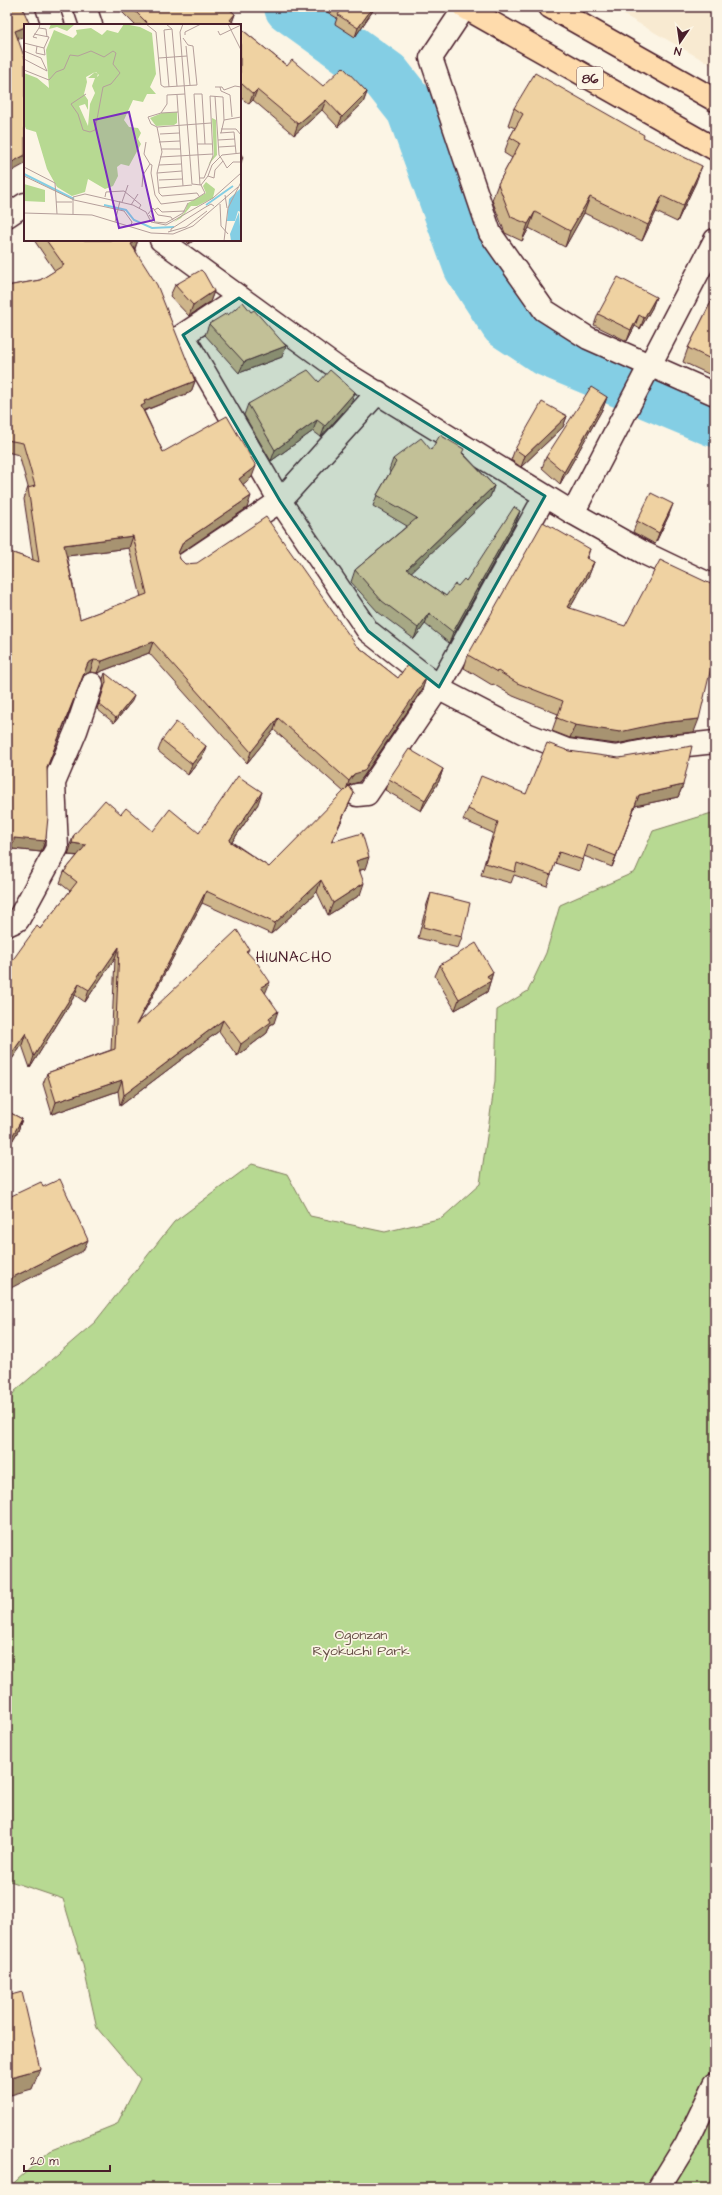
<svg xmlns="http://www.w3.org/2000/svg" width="722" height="2195" font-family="'Architects Daughter',sans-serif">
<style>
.built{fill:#f8ead1}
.green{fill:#b7d992;stroke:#807c5e}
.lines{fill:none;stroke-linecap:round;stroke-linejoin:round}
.river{stroke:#84cee4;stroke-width:52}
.street-casing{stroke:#4a1f2b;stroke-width:25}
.secondary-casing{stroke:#4a1f2b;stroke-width:25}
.primary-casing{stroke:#4a1f2b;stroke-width:25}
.street{stroke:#fcf5e5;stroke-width:22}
.secondary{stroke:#fcf5e5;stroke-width:22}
.primary{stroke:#fedbac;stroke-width:22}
.wall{fill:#ceb58b;stroke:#4a1f2b;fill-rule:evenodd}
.shaded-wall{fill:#a79371;stroke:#4a1f2b}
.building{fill:#efd2a2;stroke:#4a1f2b;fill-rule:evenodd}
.marked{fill:#0f766e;fill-opacity:0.2;stroke:#0f766e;stroke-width:3;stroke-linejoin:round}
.labels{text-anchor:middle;stroke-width:3.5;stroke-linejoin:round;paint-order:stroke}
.shield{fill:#fcf5e5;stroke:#7f5f63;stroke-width:1}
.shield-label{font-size:13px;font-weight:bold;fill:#4a1f2b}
.park-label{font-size:14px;fill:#654e45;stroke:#fcf5e5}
.neighbourhood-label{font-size:15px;letter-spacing:1px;fill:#4a1f2b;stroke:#fcf5e5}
.inset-river{fill:none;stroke:#84cee4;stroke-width:2}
.inset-road{fill:none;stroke:#b59f9b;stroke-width:1}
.view{fill:#7b2cbf;fill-opacity:0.15;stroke:#7b2cbf;stroke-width:2}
.inset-edge{fill:none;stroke:#4a1f2b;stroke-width:2}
</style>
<rect width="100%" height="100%" fill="#fcf5e5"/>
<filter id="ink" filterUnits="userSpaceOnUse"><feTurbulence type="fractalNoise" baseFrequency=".025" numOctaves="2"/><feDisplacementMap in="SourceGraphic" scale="8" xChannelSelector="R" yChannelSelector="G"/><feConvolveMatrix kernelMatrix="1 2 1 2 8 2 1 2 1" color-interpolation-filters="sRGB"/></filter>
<g filter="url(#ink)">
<!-- built -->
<path class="built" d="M610,7H715V67Z"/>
<!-- green -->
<path class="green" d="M715,812V2188H8L50,2151L117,2124L140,2079L97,2028L83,1965L63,1899L7,1880V1404L15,1391L95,1322L174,1222L252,1164L287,1174L310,1216L385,1232L442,1218L480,1184L495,1081L497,1010L528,991L546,953L560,905L635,872L653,831Z"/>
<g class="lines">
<!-- river -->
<path class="river" d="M290,7L386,76L412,109L469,266L506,323L548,351L715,421"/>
<!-- street casing -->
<g class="street-casing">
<path id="street" d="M47,7L53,25
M85,7L91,25
M465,7L431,58L490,233L544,310L588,338L715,394
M7,216L25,204
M161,240L340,370L573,513L646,554L715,587
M239,298L183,335L280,501L368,631L439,687L447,693L524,733L567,750L616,757L659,748L715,742
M186,564L280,501L378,392
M357,795L367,794L439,687L545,496
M7,925L18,920L57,848L54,783L76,731L92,684
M659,2188L686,2144L715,2084"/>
</g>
<!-- secondary casing -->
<g class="secondary-casing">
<path id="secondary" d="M573,513L715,240"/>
</g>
<!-- primary casing -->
<g class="primary-casing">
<path id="primary" d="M464,7L715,149
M550,7L715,100"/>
</g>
<!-- street -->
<use href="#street" class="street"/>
<!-- secondary -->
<use href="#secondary" class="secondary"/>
<!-- primary -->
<use href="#primary" class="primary"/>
</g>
<!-- wall -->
<path class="wall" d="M117,7H227L235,14L232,22L236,25H135Z
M319,7H375L374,9L355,37L335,24L337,18Z
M240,28L287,66L323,86L367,92L363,103L338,127L322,110L294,135L253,100L249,104L240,97Z
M514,108L643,137L696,182L677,222L656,212L642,241L584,213L565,247L529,228L522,241L505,233L492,200L498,184L512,158L504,153L510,137L515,128L508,125Z
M34,240H138L135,249L195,381L191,392L144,411L163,452L252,477L243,484L247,508L179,554L178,555L180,559L185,564L356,645L398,678H426L422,690L363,777L359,782L349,785L348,788L349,804L332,841L365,869L360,870V895L328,915L317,892L271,934L202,903L139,1021L249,949L247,953L265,993L274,1023L270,1025L267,1033L237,1056L219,1031L120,1106L118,1091L52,1114L43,1084L47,1073L111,1050L115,958L85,1002L75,995L30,1068L22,1045L7,1066V968L40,929L70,891L60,883L64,872L77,856L68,855L69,847L74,835L121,814L153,831L199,833L258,804L232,842L269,867L344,792L274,730L247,763L149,653L97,673L90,672L84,675L47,768L46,838L42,850L41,852L12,849L10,855L7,551L33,560L24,499L28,487L19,455L7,452V286L40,280L55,271ZM129,548L141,597L80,619L67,556Z
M185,240H194L189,244Z
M175,285L214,291L210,302L189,316L170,296Z
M715,294V377L683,362L688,348Z
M656,297L652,308L640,329L635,326L627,341L594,325L598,314Z
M251,312L282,357L239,373L205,335L209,324L228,315Z
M319,382L355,392L351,403L321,437L313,431L271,461L244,415L248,404Z
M607,397L603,408L560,484L542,468L546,457Z
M567,416L563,427L521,467L511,460L515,449Z
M463,453L494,486L490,497L411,572L446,596L458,586L466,581L520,511L516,522L449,643L425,624L414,639L378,612L351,582L355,570L407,526L373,506L377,495L390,472L389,470L393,459Z
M669,515L655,544L633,532L637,521Z
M590,549L587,559L594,562L589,575L570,608L694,732L657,736L616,744L570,738L552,731L558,714L513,696L493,684L492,685L464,668L468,655Z
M105,673L132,701L114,723L97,709L104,688L103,679Z
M162,740L206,746L202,757L188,775L158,751Z
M569,751L683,785L678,797L635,806L612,867L584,856L579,871L555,863L547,886L514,875L511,883L481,875L493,833L463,820L468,809L526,794Z
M443,769L439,781L421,811L385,790L389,779Z
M431,893L462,937L458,948L418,938L427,904Z
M440,965L493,972L487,992L455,1010L435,976Z
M7,1111L22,1119L18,1131L7,1150Z"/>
<!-- shaded-wall -->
<path class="shaded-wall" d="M373,7H375L374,9L355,37L358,28Z
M235,14L231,25L230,20Z
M25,27V37L11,42L15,31Z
M257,90L253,100L249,104L253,94Z
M367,92L363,103L338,127L342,117Z
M326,100L322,110L294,135L298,124Z
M25,155V164L7,174V165Z
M243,157L240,165V160Z
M702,166L696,182L677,222L683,206Z
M662,196L656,212L642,241L648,225Z
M590,197L584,213L565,247L570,231Z
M535,212L529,228L522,241L528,224Z
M137,240H138L134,250L131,244Z
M190,240H194L189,244Z
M214,291L210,302L189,316L193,305Z
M656,297L652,308L640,329L644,318Z
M639,315L635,326L627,341L631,330Z
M286,346L282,357L239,373L244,362Z
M195,381L191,392L143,411L141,406L144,401Z
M355,392L351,403L321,437L325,426Z
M607,397L603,408L560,484L564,472Z
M567,416L563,427L521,467L525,456Z
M317,420L313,431L271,461L275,450Z
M256,466L252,477L235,491L239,479Z
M494,486L490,497L403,580L407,569Z
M251,496L247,508L179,554L174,564L178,553L183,542Z
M673,504L669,515L655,544L659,533Z
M520,511L516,522L449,643L453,632Z
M133,536L129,548L60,557L64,545Z
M594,562L589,575L563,620L567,607Z
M429,613L425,624L414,639L418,628Z
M153,642L149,653L97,673L102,661Z
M94,660L90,672L84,675L42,778L88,663Z
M426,678L422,690L363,777L359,782L349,785L345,793L349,781L354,774Z
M134,696L132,701L114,723L116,718Z
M278,718L274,730L247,763L251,752Z
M699,719L694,732L657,736L616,744L570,738L575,725L661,723Z
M206,746L202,757L188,775L192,764Z
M443,769L439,781L421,811L425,800Z
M683,785L678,797L635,806L612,867L639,795Z
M262,792L258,804L225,852L229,841Z
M354,793L349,804L327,853L331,842Z
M14,838H46L41,852L12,849L10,855H7L9,843Z
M72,843L86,845L82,856L68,855Z
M369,857L365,869L352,872L356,861Z
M321,880L317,892L271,934L275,923Z
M364,883L360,895L328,915L333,903Z
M206,891L202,903L131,1037L136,1025Z
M119,947L115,958L85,1002L89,990Z
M493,972L487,992L455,1010L459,999L487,976Z
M270,982L265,994L261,987Z
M79,984L75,995L30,1068L34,1056Z
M278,1011L274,1023L270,1025L267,1033L237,1056L241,1044L269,1018Z
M223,1020L219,1031L120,1106L124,1095Z
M26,1033L22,1045L7,1066V1060Z
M122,1080L118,1091L52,1114L56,1102Z
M22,1119L18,1131L7,1150L10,1140Z
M88,1240L83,1251L7,1290V1280Z
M10,1324L7,1333V1325Z
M40,2069L32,2089L7,2096V2078Z"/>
<!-- building -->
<path class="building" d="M7,7H22L30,25H25V27L15,31L25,59V155L7,165Z
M131,7H227L235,14L230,20L236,25H149Z
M337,7H373L358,28L338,15L341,10Z
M240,28L287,66L292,60L323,86L343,67L367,92L342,117L326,100L298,124L257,90L253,94L242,84L240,86Z
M535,73L644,135L643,137L702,166L683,206L662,196L648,225L590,197L570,231L535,212L528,224L511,217L498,184L520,143L510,137L523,114L514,108Z
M240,153L243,157L240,160Z
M46,240H137L131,244L157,285L195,381L144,401L145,404L141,406L163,452L227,416L256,466L239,479L251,496L183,542L178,553L180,559L185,564L197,563L266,517L356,645L398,678L407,665L426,678L367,766L364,771L354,774L349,781L278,718L251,752L153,642L102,661L94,660L88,663L47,767L48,817L46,838L45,841L14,838V843H9L7,896V551L39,562L28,488L35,486L23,443L7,440V286L40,280L64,265ZM133,536L147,594L80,619L64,545Z
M201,270L204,273L214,291L193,305L175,285Z
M618,277L656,297L644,318L639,315L631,330L598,314Z
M715,294V361L688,348Z
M243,302L251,312L254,310L286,346L244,362L209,324L227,313L228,315Z
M308,370L319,382L330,370L355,392L325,426L317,420L275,450L248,404Z
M591,387L607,397L564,472L546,457Z
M542,402L567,416L525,456L515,449Z
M440,435L464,449L462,453L494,486L407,569L446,596L455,584L458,586L464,579L466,581L514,507L520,511L453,632L429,613L418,628L382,601L355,570L417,518L377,495L396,462L393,459L421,438L431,450Z
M651,493L673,504L659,533L637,521Z
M543,522L590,549L586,558L594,562L567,607L625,626L660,560L715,586V651L699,719L661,723L620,732L575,725L557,718L563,701L517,683L498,671L497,672L468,655Z
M105,673L134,696L116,718L99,704L106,682Z
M176,722L206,746L192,764L162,740Z
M547,743L569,751L619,758L692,746L683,785L639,795L616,856L588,845L583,860L559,852L551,875L517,863L515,872L485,863L498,822L468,809L481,776L526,794Z
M409,749L443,769L425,800L389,779Z
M238,776L262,792L229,841L269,867L349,786L354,793L331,842L362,833L369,857L356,861L364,883L333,903L321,880L275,923L206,891L136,1025L237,930L249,949L246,951L258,964L270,982L261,987L278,1011L269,1018L271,1022L241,1044L223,1020L124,1095L122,1080L56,1102L47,1073L115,1049L119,947L89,990L79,984L34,1056L26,1033L7,1060V968L37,926L40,929L77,882L64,872L86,845L72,843L74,835L105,800L121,814L126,808L153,831L170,809L199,833Z
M431,893L470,903L462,937L423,927Z
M476,943L493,972L487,976L491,981L459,999L440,965Z
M7,1111L22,1119L10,1140L7,1138Z
M60,1179L88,1240L7,1280V1198L41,1182L43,1187Z
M7,1315L10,1324L7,1325Z
M22,1992L40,2069L7,2078V1996Z"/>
</g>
<!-- marked area -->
<path class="marked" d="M239,298L340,370L545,496L439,687L368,631L280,501L183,335Z"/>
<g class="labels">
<!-- shield labels -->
<rect class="shield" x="577" y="67" width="26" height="22" rx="3"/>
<g class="shield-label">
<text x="590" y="83">86</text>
</g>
<!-- park labels -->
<g class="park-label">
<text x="361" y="1639">Ogonzan<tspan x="361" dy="16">Ryokuchi Park</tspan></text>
</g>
<!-- neighbourhood labels -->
<g class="neighbourhood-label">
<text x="294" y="962">HIUNACHO</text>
</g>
</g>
<!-- overview -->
<g transform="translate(24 24)">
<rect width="217" height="217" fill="#fcf5e5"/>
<path d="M27,0H60L61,1H50L43,7L33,3L25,5ZM100,0L116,3L128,9L132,50L126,63L132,70H123L119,78L109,76L100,96L105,103L114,104L117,109L114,115L117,120L105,142L97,140L93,143L94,152L89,162L81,165L64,155L61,168L48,172L33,163L23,145L12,108L2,105L0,100V49L13,54L25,64L22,26L30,6L49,14L53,10L52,6L67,4L78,11L83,6L94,9ZM71,48L64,54H71L68,62L71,69L66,80L64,102L55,82L61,80L64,86V76L60,70L63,58L62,53L71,48H72L75,51L73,53L74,50ZM153,88V99L150,101L132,102L126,94L138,89ZM188,94L192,96L193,131L184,141L190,131ZM182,158L191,165L189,174L173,182H167L157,194L150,198L160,189L164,179L182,169L179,162ZM0,160L21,166V178L0,177Z" fill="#b7d992" fill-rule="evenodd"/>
<path d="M217,164V188L214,187L211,197H203L205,175ZM215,188L217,217H207L206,210Z" fill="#84cee4"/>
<path class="inset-river" d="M0,150L50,175M80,181L102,186L110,196L128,204L150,203M182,181L209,162"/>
<path class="inset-road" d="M16,0L15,4L22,5L23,13M122,0L132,8L137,61L140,63L173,61L169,22L164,21L159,14M142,0L148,5L153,62M159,0L156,8L168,160L177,161L184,152L188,141L198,131L217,129M204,0L217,26M194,7L196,11L217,1M10,10L25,13L20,24L21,31L12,29L13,22M161,11V8L177,0M13,14L9,13L15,4M0,19L20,24M162,22L166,61M0,27L17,34L23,47L0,35M135,34L163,32M0,46L25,56L32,48L40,45L46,31L54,32L67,27L80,33L89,27L92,29L89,40L96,49L87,60L79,63L71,106L66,108L59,106L54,90L47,80L62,70M145,63L140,6L148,5M191,63H198L200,66L211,62L217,63M196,63L197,67L206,71L208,93M161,70L143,71V80L137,89L124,93L127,100L133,103L138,128L133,149L135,169L138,172L173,169L175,172M153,71L159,162M137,89L154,88M200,96L217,93M133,103L187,99M197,105H212L217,111M196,109L210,108L212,129M136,110L155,109M194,116L211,115M135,118L156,117M173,120H188M195,123L211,122M138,125H156M136,133L189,130M199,137L203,144L209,138H217V131M126,140L128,141L127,149L131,171L137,180L170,176L181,169L177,161M135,141L157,140M0,143L31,159L33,190M133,149L158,147M0,152L50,176L100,187L108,198L107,201M184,152L190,154L191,146L199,137L195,131L191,72M175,154H180L189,132L186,72L199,73L200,96L197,109M135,156L158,155M176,161L170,70H178L181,120M118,163L119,151L126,140L120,130L122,118M135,164L168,161M201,171L203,184M81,173L82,168L100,167L117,181L115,184M32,178H48M98,178L104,161M196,180L197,202L204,210M107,181L114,170M130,186L134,184L138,188L161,187M0,189L68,191L127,209L149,210L169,202L214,163M49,190V173L61,170L109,181L122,188L127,198L142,201L189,174L217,149M124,190L129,184L134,191L147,193L149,196M125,191L131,198L142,199L159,189L164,179M91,198L96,177M147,207V205L180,184L187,180L190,182M144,208L162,203L183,187M200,217L204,184L217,158"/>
<path class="view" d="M105,88L130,196L95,204L70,96Z"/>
<rect width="217" height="217" class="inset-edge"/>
</g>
<!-- margin -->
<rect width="722" height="2195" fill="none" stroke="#fcf5e5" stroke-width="24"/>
<rect x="12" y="12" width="698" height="2171" fill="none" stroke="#4a1f2b" stroke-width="1.5" filter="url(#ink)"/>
<!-- north arrow -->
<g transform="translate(680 42) rotate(193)" stroke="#fcf5e5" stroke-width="3" paint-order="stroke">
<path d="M0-3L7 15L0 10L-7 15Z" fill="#4a1f2b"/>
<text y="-6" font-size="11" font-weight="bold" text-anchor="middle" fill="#4a1f2b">N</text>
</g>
<!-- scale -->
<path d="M24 2165v6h86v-6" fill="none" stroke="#4a1f2b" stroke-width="2"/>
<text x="30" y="2165" font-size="12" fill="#4a1f2b" stroke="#fcf5e5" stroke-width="3" paint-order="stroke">20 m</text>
</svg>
